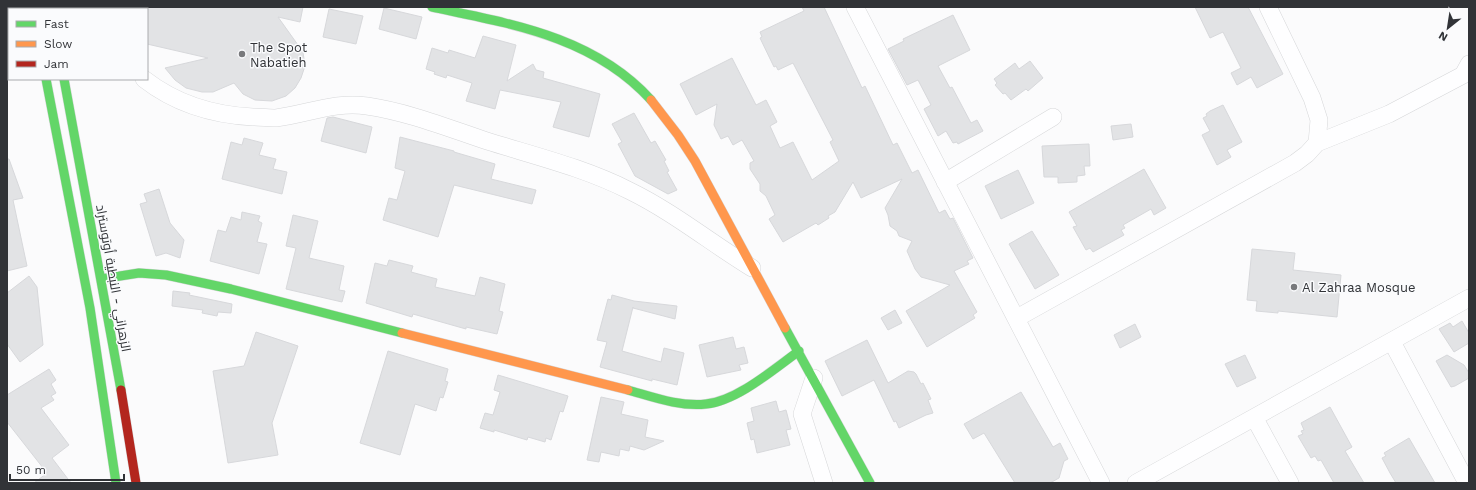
<svg xmlns="http://www.w3.org/2000/svg" width="1476" height="490" font-family="'Work Sans',Cairo,sans-serif">
<style>
.building{fill:#e2e3e5;stroke:#d7d8db}
.lines{fill:none;stroke-linecap:round;stroke-linejoin:round}
.street-casing{stroke:#d6d7d9;stroke-width:18}
.fast-casing{stroke:#d6d7d9;stroke-width:10}
.slow-casing{stroke:#d6d7d9;stroke-width:10}
.jam-casing{stroke:#d6d7d9;stroke-width:10}
.street{stroke:#fefeff;stroke-width:17}
.fast{stroke:#63d668;stroke-width:9}
.slow{stroke:#ff974d;stroke-width:9}
.jam{stroke:#b3261e;stroke-width:9}
.poi-dot{fill:#78797c;stroke:#fafbfd;stroke-width:1.5}
.labels{text-anchor:middle;stroke-width:3;stroke-linejoin:round;paint-order:stroke}
.poi-label{font-size:13px;fill:#313337;stroke:#fafbfd;text-anchor:start}
.street-label{font-size:13px;fill:#313337;stroke:#fafbfd}
</style>
<rect width="100%" height="100%" fill="#fbfbfc"/>
<!-- building -->
<path class="building" d="M147,7H303L300,22L278,17L303,52L305,66L301,78L295,88L286,96L272,101L255,100L243,94L234,83L213,92H202L186,88L175,80L165,68L208,58L147,44Z
M802,7H824L862,88L865,86L893,145L897,143L912,173L918,170L939,213L945,210L950,219L953,218L973,258L967,261L969,264L954,271L977,312L973,315L975,318L927,347L906,311L950,285L921,277L915,269L907,251L912,241L899,236L897,231L890,226L888,215L885,208L902,179L861,198L853,182L835,212L828,216L829,218L818,225L816,223L783,242L769,219L775,215L766,196L760,191V184L750,169V163L754,161L742,140L733,145L728,136L721,139L714,125L717,104L696,115L680,84L732,58L756,105L766,100L777,122L770,126L780,148L793,142L812,180L839,161L830,142L833,140L793,63L778,70L776,66L774,67L760,38L762,37L760,32L804,11Z
M1195,7H1248L1283,74L1257,88L1251,77L1237,85L1231,73L1241,68L1223,32L1210,38Z
M384,8L422,17L416,39L379,29Z
M329,9L363,16L356,44L323,37Z
M953,15L970,50L938,66L950,88L952,87L971,123L977,120L983,131L958,144L957,142L953,143L946,131L938,136L924,109L931,105L918,80L907,85L888,49L904,41L903,39Z
M483,36L516,45L507,81L533,64L536,70L544,72L543,78L600,94L589,137L553,127L561,102L500,90L495,109L466,101L472,83L447,75L446,78L434,74L435,72L426,69L432,48L448,53L449,50L475,58Z
M1030,61L1043,78L1028,91L1026,89L1011,100L1005,93L1003,94L995,85L997,83L994,79L1015,63L1019,69Z
M1223,105L1242,142L1227,150L1231,157L1217,165L1202,135L1210,131L1203,118L1207,116L1206,114L1210,111Z
M634,113L651,143L655,141L666,160L664,161L669,171L667,172L677,190L668,194L635,176L618,144L622,142L612,124Z
M333,117L372,127L366,153L321,141L327,118Z
M1131,124L1133,137L1113,140L1111,126Z
M400,137L454,151V152L495,164L491,179L536,190L532,204L454,185L438,237L383,220L389,198L397,200L405,171L395,168Z
M244,138L263,143L259,155L276,159L273,169L287,172L282,194L222,179L231,142L242,145Z
M1089,144L1090,166H1084L1085,175L1077,176V182L1058,183V177H1044L1042,146Z
M7,159H9L23,198L13,200L27,266L7,271Z
M1144,169L1166,208L1154,215L1151,209L1123,225L1125,228L1121,230L1124,235L1093,252L1090,248L1086,250L1073,227L1077,226L1069,212Z
M1018,170L1034,203L1001,219L985,186Z
M159,189L170,223L184,240L180,258L166,253L156,256L140,204L147,202L144,194Z
M242,212L260,216L258,221L262,223L257,242L267,244L259,274L210,261L218,230L226,232L231,217L241,220Z
M293,215L318,221L309,258L344,266L339,290L345,291L342,302L286,289L296,248L286,246Z
M1032,231L1059,275L1035,289L1009,244Z
M1252,249L1295,253L1293,270L1341,275L1337,317L1278,311V313L1256,311L1257,301L1247,300Z
M389,260L413,266L411,272L437,279L435,287L475,296L480,277L505,284L499,311L503,312L497,334L466,327V329L413,314L412,317L366,303L375,263L387,266Z
M29,276L37,287L43,345L20,362L7,344V293Z
M173,291L190,293L189,295L232,304L231,313L218,312L217,316L202,313L203,310L172,306Z
M612,295L634,301L677,306L675,319L633,308V307L622,351L661,362L664,348L684,353L677,385L652,379V381L600,367L607,342L597,340L608,299L611,300Z
M895,310L902,323L888,330L881,318Z
M1462,321L1469,333V343L1454,352L1439,329L1450,323L1453,327Z
M1135,324L1141,337L1120,348L1114,335Z
M256,332L298,346L272,423L278,455L228,463L213,371L244,366Z
M733,337L736,349L744,347L748,363L739,365L741,370L707,377L699,345Z
M867,340L888,383L908,371L914,372L916,374L921,384L923,383L931,399L928,400L933,413L926,415L899,428L896,421L894,422L874,380L842,396L825,361Z
M388,351L448,369L445,381L448,382L443,398L440,397L436,411L415,404L400,455L360,443Z
M1245,355L1256,378L1237,387L1225,364Z
M1447,355L1464,365L1469,373V378L1455,386L1451,387L1436,361Z
M49,369L56,380L51,384L56,393L51,396L54,400L41,408L69,445L52,458L71,483H34L47,473L7,422V395Z
M498,375L568,396L563,412L560,411L551,440L546,438L545,442L528,437L527,440L494,430V432L480,428L485,413L493,415L500,392L494,390Z
M1021,392L1053,447L1060,443L1068,459L1064,461L1059,478L1050,483H1015L984,433L973,439L964,424Z
M601,397L624,402L621,414L648,420L645,437L664,441L644,450L630,446L629,451L620,449L619,456L601,452L599,462L587,460Z
M776,401L779,412L786,410L791,429L786,430L790,445L757,453L754,439L751,440L747,423L754,421L751,408Z
M1330,407L1352,447L1345,451L1364,483H1334L1321,460L1318,461L1315,456L1311,458L1298,436L1303,434L1301,431L1304,430L1301,423Z
M1409,438L1435,483H1396L1390,473L1382,458L1386,456L1384,453Z"/>
<g class="lines">
<!-- street casing -->
<g class="street-casing">
<path id="street" d="M855,7L1101,483
M144,79C176,104 213,115 253,117C261,117 269,118 276,118C307,114 336,101 367,106C408,112 448,128 487,141C535,156 585,168 630,191C673,212 711,243 752,268
M1317,143L1389,114L1463,75L1469,64
M945,182L1053,117
M1017,318L1295,163L1307,154L1317,143L1319,120L1312,98L1268,7
M1392,342L1467,483
M814,378L802,414L824,483
M1255,419L1290,483
M1136,483L1469,298"/>
</g>
<!-- fast casing -->
<g class="fast-casing">
<path id="fast" d="M51,7V9
M432,7C512,24 594,37 651,100
M46,79L90,308L116,483
M64,79L121,390
M101,279L139,273L166,275L231,289L402,333
M785,328L870,483
M628,390C653,397 680,407 706,404C737,401 774,369 799,351"/>
</g>
<!-- slow casing -->
<g class="slow-casing">
<path id="slow" d="M651,100L678,135L695,161L785,328
M402,333L628,390"/>
</g>
<!-- jam casing -->
<g class="jam-casing">
<path id="jam" d="M32,7L33,9
M121,390L136,483"/>
</g>
<!-- street -->
<use href="#street" class="street"/>
<!-- fast -->
<use href="#fast" class="fast"/>
<!-- slow -->
<use href="#slow" class="slow"/>
<!-- jam -->
<use href="#jam" class="jam"/>
</g>
<!-- markers -->
<g class="poi-dot">
<circle cx="242" cy="54" r="4"/>
<circle cx="1294" cy="287" r="4"/>
</g>
<g class="labels">
<!-- poi labels -->
<g class="poi-label">
<text x="250" y="52">The Spot<tspan x="250" dy="15">Nabatieh</tspan></text>
<text x="1302" y="292">Al Zahraa Mosque</text>
</g>
<!-- street labels -->
<g class="street-label">
<text transform="translate(114 278) rotate(80)" y="5">الزهراني - النبطية أوتوستراد</text>
</g>
</g>
<!-- border -->
<rect width="1476" height="490" fill="none" stroke="#313337" stroke-width="16"/>
<!-- legend -->
<rect x="8" y="8" width="140" height="72" fill="#fafbfd" stroke="#aaabae"/>
<rect x="16" y="21" width="20" height="6" fill="#63d668" stroke="#aaabae"/>
<text x="44" y="28" font-size="12" fill="#313337">Fast</text>
<rect x="16" y="41" width="20" height="6" fill="#ff974d" stroke="#aaabae"/>
<text x="44" y="48" font-size="12" fill="#313337">Slow</text>
<rect x="16" y="61" width="20" height="6" fill="#b3261e" stroke="#aaabae"/>
<text x="44" y="68" font-size="12" fill="#313337">Jam</text>
<!-- north arrow -->
<g transform="translate(1448 28) rotate(210)" stroke="#fafbfd" stroke-width="3" paint-order="stroke">
<path d="M0-3L7 15L0 10L-7 15Z" fill="#313337"/>
<text y="-6" font-size="11" font-weight="bold" text-anchor="middle" fill="#313337">N</text>
</g>
<!-- scale -->
<path d="M10 474v6h114v-6" fill="none" stroke="#313337" stroke-width="2"/>
<text x="16" y="474" font-size="12" fill="#313337" stroke="#fafbfd" stroke-width="3" paint-order="stroke">50 m</text>
</svg>
